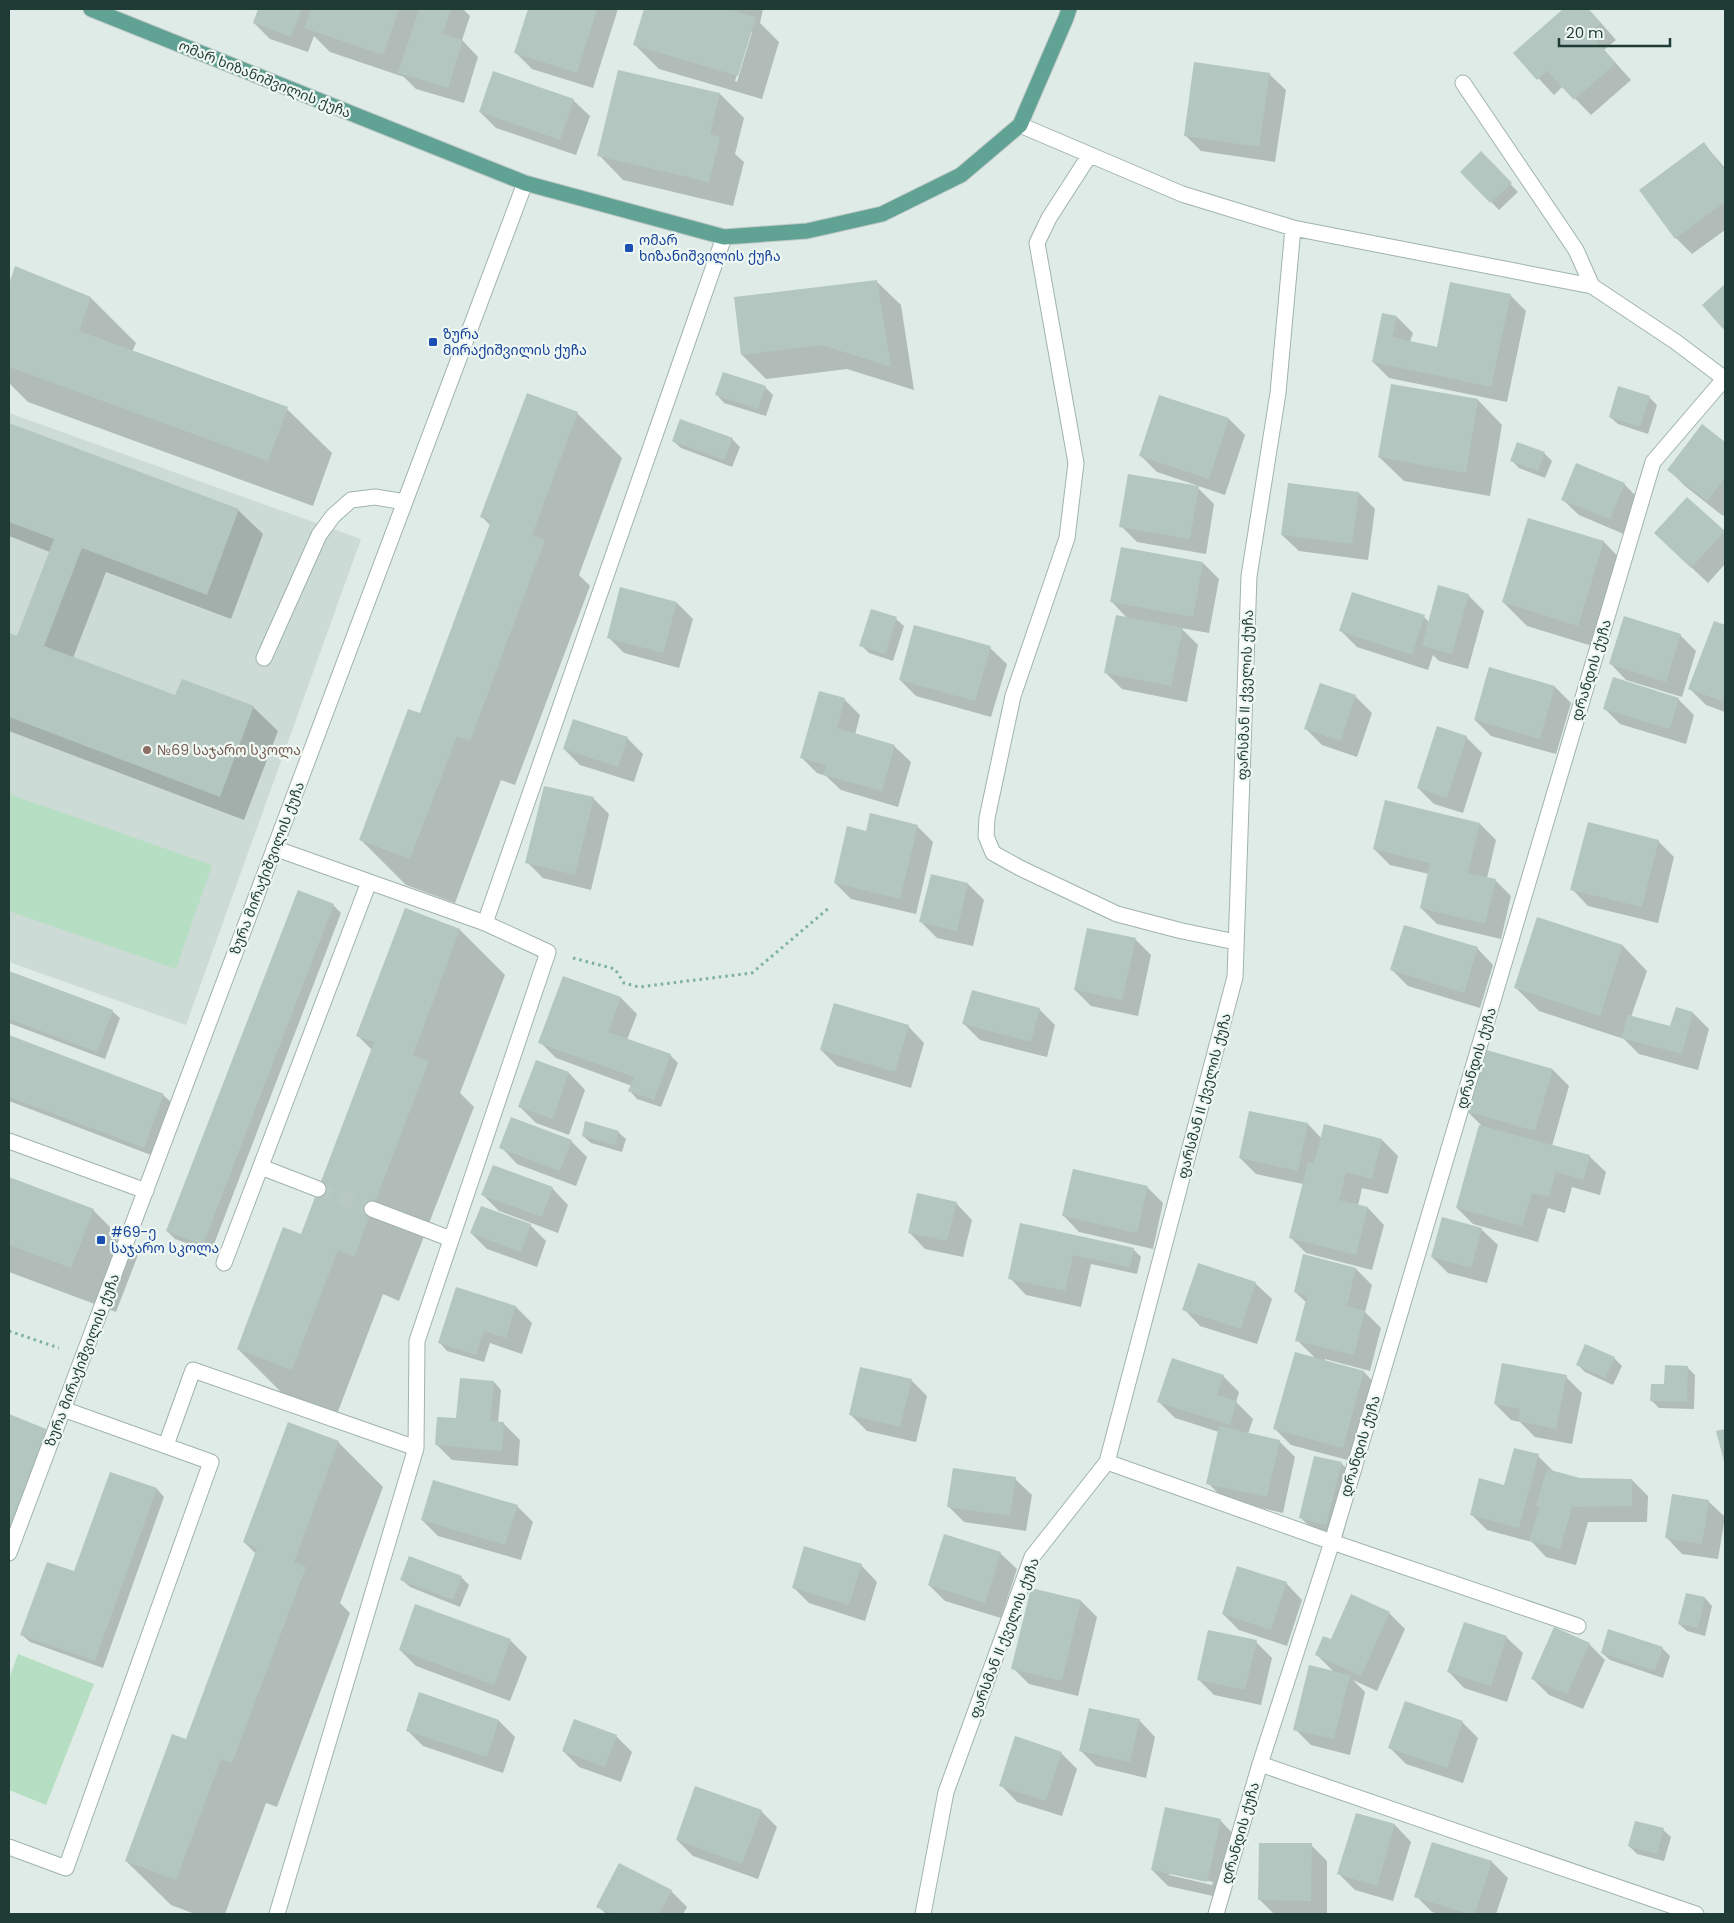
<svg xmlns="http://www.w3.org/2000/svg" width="1734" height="1923" font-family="Poppins,'Noto Sans Georgian',sans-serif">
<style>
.built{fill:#ccdbd5}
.green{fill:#b5dec2}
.shadow{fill:#0003;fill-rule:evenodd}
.building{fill:#b3c6bf}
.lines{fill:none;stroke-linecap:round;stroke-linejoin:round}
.minor-tunnel{stroke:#b8c8c3;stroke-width:15;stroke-dasharray:15 8;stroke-linecap:butt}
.minor-casing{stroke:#a1b3ad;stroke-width:17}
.major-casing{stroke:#c0c8c6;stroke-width:17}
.path{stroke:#7db0a2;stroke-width:3;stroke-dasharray:2.5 4;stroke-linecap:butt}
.minor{stroke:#fff;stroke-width:15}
.major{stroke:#60a395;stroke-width:15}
.transit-dot{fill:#1a4fb4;stroke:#eff7f3;stroke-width:2}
.education-dot{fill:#8d6e63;stroke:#eff7f3;stroke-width:2}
.labels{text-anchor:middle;stroke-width:4.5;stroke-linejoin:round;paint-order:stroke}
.street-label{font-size:14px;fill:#1f3b35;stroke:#eff7f3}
.transit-label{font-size:14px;fill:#164399;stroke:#eff7f3;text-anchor:start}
.education-label{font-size:14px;fill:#785e54;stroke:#eff7f3;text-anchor:start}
</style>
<rect width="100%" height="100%" fill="#deebe6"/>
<!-- built -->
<path class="built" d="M9,413L361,539L186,1025L9,962Z"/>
<!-- green -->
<path class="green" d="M9,794L212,865L176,969L9,911Z
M18,1654L94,1684L46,1805L9,1790V1679Z"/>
<!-- shadow -->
<path class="shadow" d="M259,9H463L470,16L462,40L478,57L464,103L416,89L404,77L330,52L314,36L308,52L270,39L254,23Z
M530,9H618L593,88L532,69L516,53Z
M646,9H763L760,23L779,42L762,99L659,69L635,45ZM750,32H752L737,82L735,81Z
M1565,9H1588L1593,14L1616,40L1604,50L1631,80L1591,115L1563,86L1554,95L1515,53Z
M619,71L720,94L744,118L735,154L744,162L733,206L623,180L599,155Z
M1269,74L1286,90L1275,162L1201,151L1185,135Z
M573,100L590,116L576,155L496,128L480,112Z
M1704,144L1725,168V230L1692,254L1676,238L1641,190Z
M1481,153L1518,192L1499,210L1462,172Z
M16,268L91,298L136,343L132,352L287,409L332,453L313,506L28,402L9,383V287Z
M876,281L901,305L914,390L847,369L766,379L742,355Z
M1510,295L1526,311L1507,402L1389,378L1373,362L1397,317L1413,333L1410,342L1438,348Z
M1392,385L1478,400L1502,425L1490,496L1404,481L1379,457Z
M765,387L773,395L766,416L724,403L717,395Z
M1160,397L1229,419L1245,435L1225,495L1157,472L1141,456Z
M1649,397L1657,405L1648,434L1618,424L1610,417Z
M577,413L622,458L579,575L590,586L515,785L501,780L455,903L406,885L361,840L420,715L491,526L482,517Z
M9,424L238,510L263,534L231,619L106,572L73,658L176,697L253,707L278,731L244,820L9,731V635L18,638L50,552L9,536Z
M1702,426L1725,444V513L1723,516L1685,486L1669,470Z
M732,439L740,447L732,467L681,448L673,441Z
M1544,453L1552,461L1545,478L1519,468L1511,460Z
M1624,484L1640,500L1626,535L1579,515L1562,499Z
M1198,488L1214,504L1206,554L1137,542L1121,526Z
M1359,493L1375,509L1368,560L1299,551L1282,535Z
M1687,498L1725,534V564L1708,583L1672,549Z
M1529,520L1604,542L1628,567L1602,649L1527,626L1503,602Z
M1203,563L1219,579L1209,633L1181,628L1198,645L1187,702L1122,689L1106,673L1128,619L1112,602Z
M1468,595L1484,611L1468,669L1439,661L1433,655L1428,670L1357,647L1341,631L1424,617L1429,622Z
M677,603L693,619L679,668L624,653L608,637Z
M896,619L904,626L893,661L869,653L861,645Z
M1715,622L1725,626V712L1706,705L1690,689Z
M1680,635L1696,651L1682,697L1626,680L1610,663Z
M990,648L1007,664L991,717L916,696L900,680Z
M1490,669L1555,687L1571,703L1556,754L1491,736L1475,720Z
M1320,685L1356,697L1372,713L1357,757L1322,745L1306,729Z
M844,699L860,715L855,735L894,746L911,762L898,807L841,790L826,776L817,773L801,757Z
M1678,699L1694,715L1686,744L1620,724L1604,708Z
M1466,737L1482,753L1463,813L1434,804L1418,788Z
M627,738L643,754L634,782L580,765L564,749Z
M593,798L609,814L591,890L543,878L527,862Z
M1480,824L1496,840L1487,878L1495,880L1511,896L1501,939L1437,924L1421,908L1429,874L1390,865L1374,849Z
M917,826L933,842L916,914L851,899L835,883L867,832Z
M1658,841L1674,857L1658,923L1588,906L1572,889Z
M968,884L984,900L973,946L937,938L921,922Z
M333,905L341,913L211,1252L175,1239L167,1231Z
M406,910L460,930L505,975L460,1093L474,1107L399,1301L383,1294L337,1414L283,1394L238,1349L302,1236L372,1050L358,1036Z
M1538,919L1623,946L1647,971L1631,1017L1671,1028L1676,1009L1693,1013L1709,1029L1698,1070L1639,1054L1624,1039L1539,1011L1515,987Z
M1135,939L1151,955L1138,1016L1091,1006L1075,990Z
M1477,948L1493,965L1480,1008L1408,986L1392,970Z
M9,972L112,1011L120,1018L105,1059L9,1023Z
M564,977L621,998L637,1014L627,1040L670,1055L678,1063L661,1107L637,1099L630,1091L632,1086L556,1058L540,1042Z
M1039,1009L1055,1025L1047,1057L980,1040L964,1024Z
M908,1026L924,1043L911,1088L837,1066L821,1050Z
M9,1036L163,1095L171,1102L151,1155L9,1101Z
M536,1062L569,1073L585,1090L569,1135L536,1123L520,1107Z
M1553,1070L1569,1086L1552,1146L1589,1156L1606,1172L1600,1195L1572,1187L1565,1213L1548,1208L1538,1242L1473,1224L1457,1208L1481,1125L1467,1111Z
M1308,1124L1322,1139L1382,1140L1398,1156L1388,1194L1362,1188L1358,1206L1368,1208L1384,1225L1372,1270L1306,1253L1290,1237L1303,1184L1256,1174L1240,1158Z
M618,1132L626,1139L622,1152L591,1143L583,1136Z
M571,1141L587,1157L576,1186L517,1164L501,1147Z
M9,1178L93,1210L138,1255L116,1312L9,1272Z
M1147,1187L1163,1203L1153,1249L1079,1232L1063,1215Z
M552,1188L568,1205L558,1233L499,1211L483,1195Z
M956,1203L972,1220L963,1257L925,1249L909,1232Z
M530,1225L546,1241L537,1267L487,1249L471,1233Z
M1021,1225L1133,1249L1141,1257L1137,1274L1091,1264L1081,1307L1026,1295L1010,1278Z
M1481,1229L1498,1245L1487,1283L1448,1273L1432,1257Z
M1356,1269L1372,1285L1365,1312L1381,1328L1370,1371L1325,1359V1362L1364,1372L1380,1389L1359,1463L1291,1445L1275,1429L1316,1359L1297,1340L1307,1303L1295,1292Z
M1255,1283L1272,1299L1257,1344L1200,1326L1184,1309Z
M457,1288L516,1307L532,1323L522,1354L490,1343L484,1362L447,1351L440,1343Z
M1614,1358L1622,1366L1613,1385L1585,1372L1577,1364Z
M1687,1367L1695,1375L1694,1409L1659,1408L1652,1401L1665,1386Z
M1223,1376L1239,1392L1236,1402L1253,1419L1248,1434L1279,1441L1295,1457L1283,1513L1224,1499L1208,1483L1219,1432L1175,1418L1159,1402Z
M1566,1377L1582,1393L1572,1444L1535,1437L1520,1422L1511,1420L1495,1404Z
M911,1380L927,1396L916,1442L867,1431L851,1415Z
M494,1382L501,1390L498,1423L504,1424L520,1440L518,1466L452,1460L436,1444Z
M9,1416L50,1432L58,1440L9,1563Z
M338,1442L383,1487L340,1603L350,1613L277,1807L266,1803L225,1914H195L171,1905L126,1861L187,1740L256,1554L244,1542Z
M1538,1456L1554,1472L1580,1480H1632L1648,1496L1647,1522H1588L1576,1565L1546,1557L1532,1542L1487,1530L1471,1514Z
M1341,1463L1357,1479L1342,1540L1317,1534L1301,1518Z
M111,1473L157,1489L164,1497L103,1668L30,1642L22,1635L75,1573Z
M1015,1479L1032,1495L1026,1531L964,1522L948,1506Z
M1708,1501L1725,1517L1718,1559L1682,1554L1666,1537Z
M517,1506L533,1522L521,1560L438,1536L422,1520Z
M1000,1553L1017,1569L1001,1618L945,1601L929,1585Z
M861,1565L877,1582L865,1621L809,1603L793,1587Z
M461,1577L469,1585L460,1607L410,1587L402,1580Z
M1286,1583L1302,1600L1287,1646L1239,1630L1223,1614Z
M1705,1598L1712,1606L1705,1636L1687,1631L1679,1624Z
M1081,1601L1097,1617L1078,1696L1029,1684L1013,1668Z
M416,1606L511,1641L527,1657L510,1701L416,1666L400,1650Z
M1389,1613L1405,1629L1377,1691L1353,1680L1365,1692L1350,1755L1311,1745L1295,1729L1334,1672L1316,1654L1332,1641Z
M1506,1637L1523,1653L1507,1702L1464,1688L1448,1671Z
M1256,1642L1272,1658L1261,1705L1214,1695L1198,1679Z
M1589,1644L1605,1660L1583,1709L1549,1695L1533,1679Z
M1662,1648L1670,1656L1663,1678L1610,1660L1602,1653Z
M1139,1720L1155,1737L1146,1778L1096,1766L1080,1750Z
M499,1721L515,1737L503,1773L423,1746L407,1730Z
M1462,1722L1478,1738L1463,1783L1406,1764L1390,1748Z
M616,1736L632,1752L621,1782L579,1767L563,1751Z
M1061,1753L1077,1769L1062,1816L1017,1802L1001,1785Z
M761,1811L777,1827L758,1879L693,1856L677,1840Z
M1357,1814L1395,1825L1411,1842L1393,1901L1355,1890L1339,1874Z
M1220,1820L1236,1837L1222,1898L1168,1886L1152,1870ZM1169,1873L1213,1882L1212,1885L1169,1875Z
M1663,1830L1671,1837L1664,1861L1637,1854L1629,1846Z
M1433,1843L1492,1862L1508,1878L1496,1914H1438L1432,1912L1416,1896Z
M1311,1845L1327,1861V1914H1274L1260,1900Z
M671,1891L687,1907L683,1914H606L598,1906Z"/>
<!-- building -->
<path class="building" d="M258,9H302L291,37L253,23Z
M311,9H399L383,55L304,28Z
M419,9H451L443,34L463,40L448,88L398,73Z
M528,9H597L577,73L514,53Z
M644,9H727L756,17L738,76L633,45Z
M1563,9H1588L1601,23L1589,33L1616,63L1574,100L1547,71L1537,80L1513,53Z
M1194,62L1270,73L1259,147L1184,136Z
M618,70L720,93L710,134L720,137L709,182L597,156Z
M493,71L574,99L560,140L479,112Z
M1704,142L1725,172V202L1675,239L1639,190Z
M1481,151L1512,183L1490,203L1460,172Z
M15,266L91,297L79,331L288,407L268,461L9,367V284Z
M877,280L891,367L822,345L741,355L734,297Z
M1450,282L1511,294L1491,387L1372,362L1382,313L1397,316L1392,337L1437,347Z
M1725,284V331L1702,305Z
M723,372L766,386L758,409L715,395Z
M1391,384L1478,399L1466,473L1378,457Z
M1618,386L1650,396L1640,427L1609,417Z
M527,393L578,412L532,535L545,540L470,741L457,736L410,859L359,840L408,709L420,713L491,521L480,517Z
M1159,395L1229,418L1209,479L1139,456Z
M680,419L733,438L724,460L672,441Z
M9,423L239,509L207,595L82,548L44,646L175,695L182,679L254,706L220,797L9,717V633L17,636L54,539L9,522Z
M1702,424L1725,442V477L1707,501L1667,470Z
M1517,442L1545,452L1538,471L1510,461Z
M1576,463L1625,483L1610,519L1561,500Z
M1128,474L1199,486L1190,539L1119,527Z
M1288,483L1359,492L1352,544L1281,535Z
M1687,497L1725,531L1691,568L1654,533Z
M1528,518L1604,541L1578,626L1502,602Z
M1121,547L1203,562L1193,617L1110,602Z
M1438,585L1469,594L1452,654L1422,646Z
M620,587L677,602L663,653L607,638Z
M1352,592L1425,615L1412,655L1339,631Z
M871,609L897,617L885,654L859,646Z
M1116,615L1183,628L1171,686L1104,673Z
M1624,616L1681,634L1666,682L1609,664Z
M1714,621L1725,625V693L1722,701L1688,689Z
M914,625L991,646L975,701L899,680Z
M1489,667L1555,686L1540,739L1474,720Z
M1613,677L1679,698L1670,729L1603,709Z
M1320,683L1356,695L1341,741L1304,729Z
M819,691L845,698L837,728L895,745L882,791L823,775L826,765L800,758Z
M573,719L628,737L618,767L563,749Z
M1437,726L1467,736L1447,798L1417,788Z
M544,786L594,797L575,875L525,863Z
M1385,800L1480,823L1468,873L1496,879L1485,924L1420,908L1430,863L1373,849Z
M870,813L918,825L900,899L834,883L847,826L866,831Z
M1588,822L1659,840L1642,907L1570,890Z
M931,874L968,883L957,931L919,922Z
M298,890L334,904L203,1245L166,1231Z
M405,908L460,929L413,1055L429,1061L354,1257L338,1250L292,1370L237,1349L283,1227L301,1234L374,1042L356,1036Z
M1537,917L1623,945L1600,1016L1514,988Z
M1404,925L1478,947L1464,993L1390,970Z
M1087,928L1136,938L1122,1000L1074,990Z
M9,971L113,1010L97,1052L9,1019Z
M563,976L621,997L608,1032L671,1054L654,1100L628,1091L634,1077L538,1043Z
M972,990L1040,1008L1031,1042L962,1024Z
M834,1003L909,1025L895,1072L820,1050Z
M1676,1007L1693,1012L1682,1054L1621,1038L1628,1015L1670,1026Z
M9,1035L164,1094L144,1148L9,1097Z
M1483,1049L1553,1069L1535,1131L1465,1111Z
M536,1060L569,1072L553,1119L518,1107Z
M1249,1111L1308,1123L1298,1171L1239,1158Z
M511,1117L572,1140L560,1171L499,1148Z
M585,1121L619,1131L615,1145L582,1136Z
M1324,1124L1382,1139L1372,1179L1346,1172L1339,1200L1368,1207L1356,1255L1289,1238L1308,1162L1314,1164Z
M1479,1125L1590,1155L1584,1180L1556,1172L1549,1197L1532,1193L1522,1226L1456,1208Z
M493,1165L553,1187L542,1217L481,1195Z
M1073,1169L1148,1186L1137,1233L1062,1216Z
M9,1177L94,1209L71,1268L9,1245Z
M917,1193L957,1202L947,1241L908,1233Z
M481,1206L531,1224L521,1252L470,1233Z
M1442,1217L1482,1228L1471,1268L1431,1257Z
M1020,1223L1134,1248L1130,1267L1073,1255L1065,1291L1008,1279Z
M1303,1254L1356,1268L1347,1306L1365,1311L1354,1355L1295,1341L1307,1296L1294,1292Z
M1198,1263L1256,1282L1241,1329L1182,1310Z
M456,1287L516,1306L506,1338L484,1331L476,1355L438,1343Z
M1585,1344L1615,1357L1605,1378L1576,1365Z
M1295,1352L1364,1371L1343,1448L1273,1429Z
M1172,1358L1224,1375L1217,1395L1237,1401L1230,1425L1157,1402Z
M1502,1363L1567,1375L1556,1429L1518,1421L1520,1409L1494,1404Z
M1665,1365L1688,1366L1687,1402L1650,1401L1651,1384H1664Z
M860,1367L912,1379L900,1427L849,1415Z
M460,1378L494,1381L490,1421L504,1422L502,1451L435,1445L437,1417L456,1418Z
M9,1414L51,1431L9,1537Z
M288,1422L339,1441L294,1562L306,1567L232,1763L221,1759L176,1880L125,1861L172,1734L186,1739L257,1548L243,1542Z
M1219,1426L1280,1440L1267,1497L1206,1484Z
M1725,1429V1465L1716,1431Z
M1514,1448L1539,1454L1519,1528L1470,1515L1479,1478L1504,1485Z
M1314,1456L1342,1462L1326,1525L1299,1518Z
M953,1468L1016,1477L1010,1516L947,1507Z
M1547,1469L1580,1478L1632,1479V1506L1572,1507L1560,1549L1529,1541L1539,1507L1536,1506Z
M110,1472L157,1488L95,1661L20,1635L47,1562L74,1571Z
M433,1480L518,1505L505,1545L421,1520Z
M1672,1494L1709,1500L1702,1544L1665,1538Z
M944,1534L1001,1552L985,1603L928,1585Z
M804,1546L862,1564L849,1605L792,1588Z
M409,1556L462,1576L453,1600L400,1580Z
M1237,1566L1287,1582L1271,1630L1222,1614Z
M1031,1588L1081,1600L1062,1681L1011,1669Z
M1686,1593L1705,1597L1698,1628L1678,1624Z
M1351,1594L1390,1612L1361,1676L1315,1655L1323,1636L1331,1639Z
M415,1604L511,1639L494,1685L399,1650Z
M1464,1622L1507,1636L1491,1686L1447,1672Z
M1554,1627L1590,1643L1567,1694L1531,1679Z
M1608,1629L1663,1647L1655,1671L1601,1653Z
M1208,1630L1257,1640L1245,1690L1197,1680Z
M1309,1665L1350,1675L1334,1739L1293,1730Z
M419,1692L499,1720L487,1757L406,1731Z
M1405,1701L1463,1721L1447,1768L1388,1748Z
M1089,1708L1140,1719L1130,1762L1079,1751Z
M574,1719L617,1735L605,1767L562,1751Z
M1015,1736L1062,1752L1046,1801L999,1786Z
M695,1786L762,1810L742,1864L676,1840Z
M1165,1807L1221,1819L1207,1882L1151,1870Z
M1356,1813L1395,1824L1377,1886L1337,1874Z
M1635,1821L1664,1828L1657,1854L1628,1846Z
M1432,1842L1492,1861L1475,1914H1469L1414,1897Z
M1259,1843H1312L1311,1901L1258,1900Z
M619,1863L672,1890L659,1914H612L596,1907Z"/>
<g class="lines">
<!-- minor-tunnel -->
<path class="minor-tunnel" d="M318,1189L372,1209"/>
<!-- minor casing -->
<g class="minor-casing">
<path id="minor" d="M1463,83L1576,250L1592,286
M1020,125L1182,194L1293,228L1592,286L1676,342L1725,379
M1089,156L1049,218L1037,243L1076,463L1067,538L1013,696L987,818L986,836L993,853L1020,868L1117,914L1182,931L1236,942
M264,658L319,535L333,516L351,500L375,497L405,502
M274,848L485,923L548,952L417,1341L416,1448L277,1914
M485,923L724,237
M9,1141L146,1191
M261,1167L318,1189
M372,1209L451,1239
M224,1263L369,882
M166,1445L193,1370L416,1448
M1107,1462L1332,1542L1578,1626
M9,1553L525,183
M1260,1764L1696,1914
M9,1847L66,1868L211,1462L63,1409
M923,1914L946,1792L1032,1557L1107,1462L1235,977L1249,576L1278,393L1293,228
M1216,1914L1260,1764L1332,1542L1653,462L1725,378"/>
</g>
<!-- major casing -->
<g class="major-casing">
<path id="major" d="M91,9L525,183L724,237L807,231L882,214L961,175L1020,125L1066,18L1069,9"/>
</g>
<!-- path -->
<path class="path" d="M573,958L615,969L624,983L639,987L752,973L830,907
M9,1331L59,1348"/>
<!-- minor -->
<use href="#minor" class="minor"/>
<!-- major -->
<use href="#major" class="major"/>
</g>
<!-- markers -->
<g class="transit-dot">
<rect x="624" y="243" width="10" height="10" rx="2.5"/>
<rect x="428" y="337" width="10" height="10" rx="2.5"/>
<rect x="96" y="1235" width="10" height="10" rx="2.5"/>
</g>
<circle class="education-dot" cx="147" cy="750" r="5"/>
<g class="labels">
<!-- street labels -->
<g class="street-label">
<text transform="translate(265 79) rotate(22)" y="5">ომარ ხიზანიშვილის ქუჩა</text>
<text transform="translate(1591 670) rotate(-73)" y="5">დრანდის ქუჩა</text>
<text transform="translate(1245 695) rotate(-88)" y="5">ფარსმან II ქველის ქუჩა</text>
<text transform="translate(267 868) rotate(-69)" y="5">ზურა მირაქიშვილის ქუჩა</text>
<text transform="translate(1476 1058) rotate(-73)" y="5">დრანდის ქუჩა</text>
<text transform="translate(1204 1096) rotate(-75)" y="5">ფარსმან II ქველის ქუჩა</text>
<text transform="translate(82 1360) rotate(-69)" y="5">ზურა მირაქიშვილის ქუჩა</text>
<text transform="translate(1360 1446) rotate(-73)" y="5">დრანდის ქუჩა</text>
<text transform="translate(1004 1638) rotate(-69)" y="5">ფარსმან II ქველის ქუჩა</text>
<text transform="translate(1240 1833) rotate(-74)" y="5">დრანდის ქუჩა</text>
</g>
<!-- transit labels -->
<g class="transit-label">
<text x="639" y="245">ომარ<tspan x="639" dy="16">ხიზანიშვილის ქუჩა</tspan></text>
<text x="443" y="339">ზურა<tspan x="443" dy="16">მირაქიშვილის ქუჩა</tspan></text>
<text x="111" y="1237">#69-ე<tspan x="111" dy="16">საჯარო სკოლა</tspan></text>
</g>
<!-- education labels -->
<g class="education-label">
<text x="157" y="755">№69 საჯარო სკოლა</text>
</g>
</g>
<!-- border -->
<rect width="1734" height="1923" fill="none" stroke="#1f3b35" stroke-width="20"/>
<!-- scale -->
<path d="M1559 38v8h111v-8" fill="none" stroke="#1f3b35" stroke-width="2.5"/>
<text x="1566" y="38" font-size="15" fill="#1f3b35" stroke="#eff7f3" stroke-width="4" paint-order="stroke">20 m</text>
</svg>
